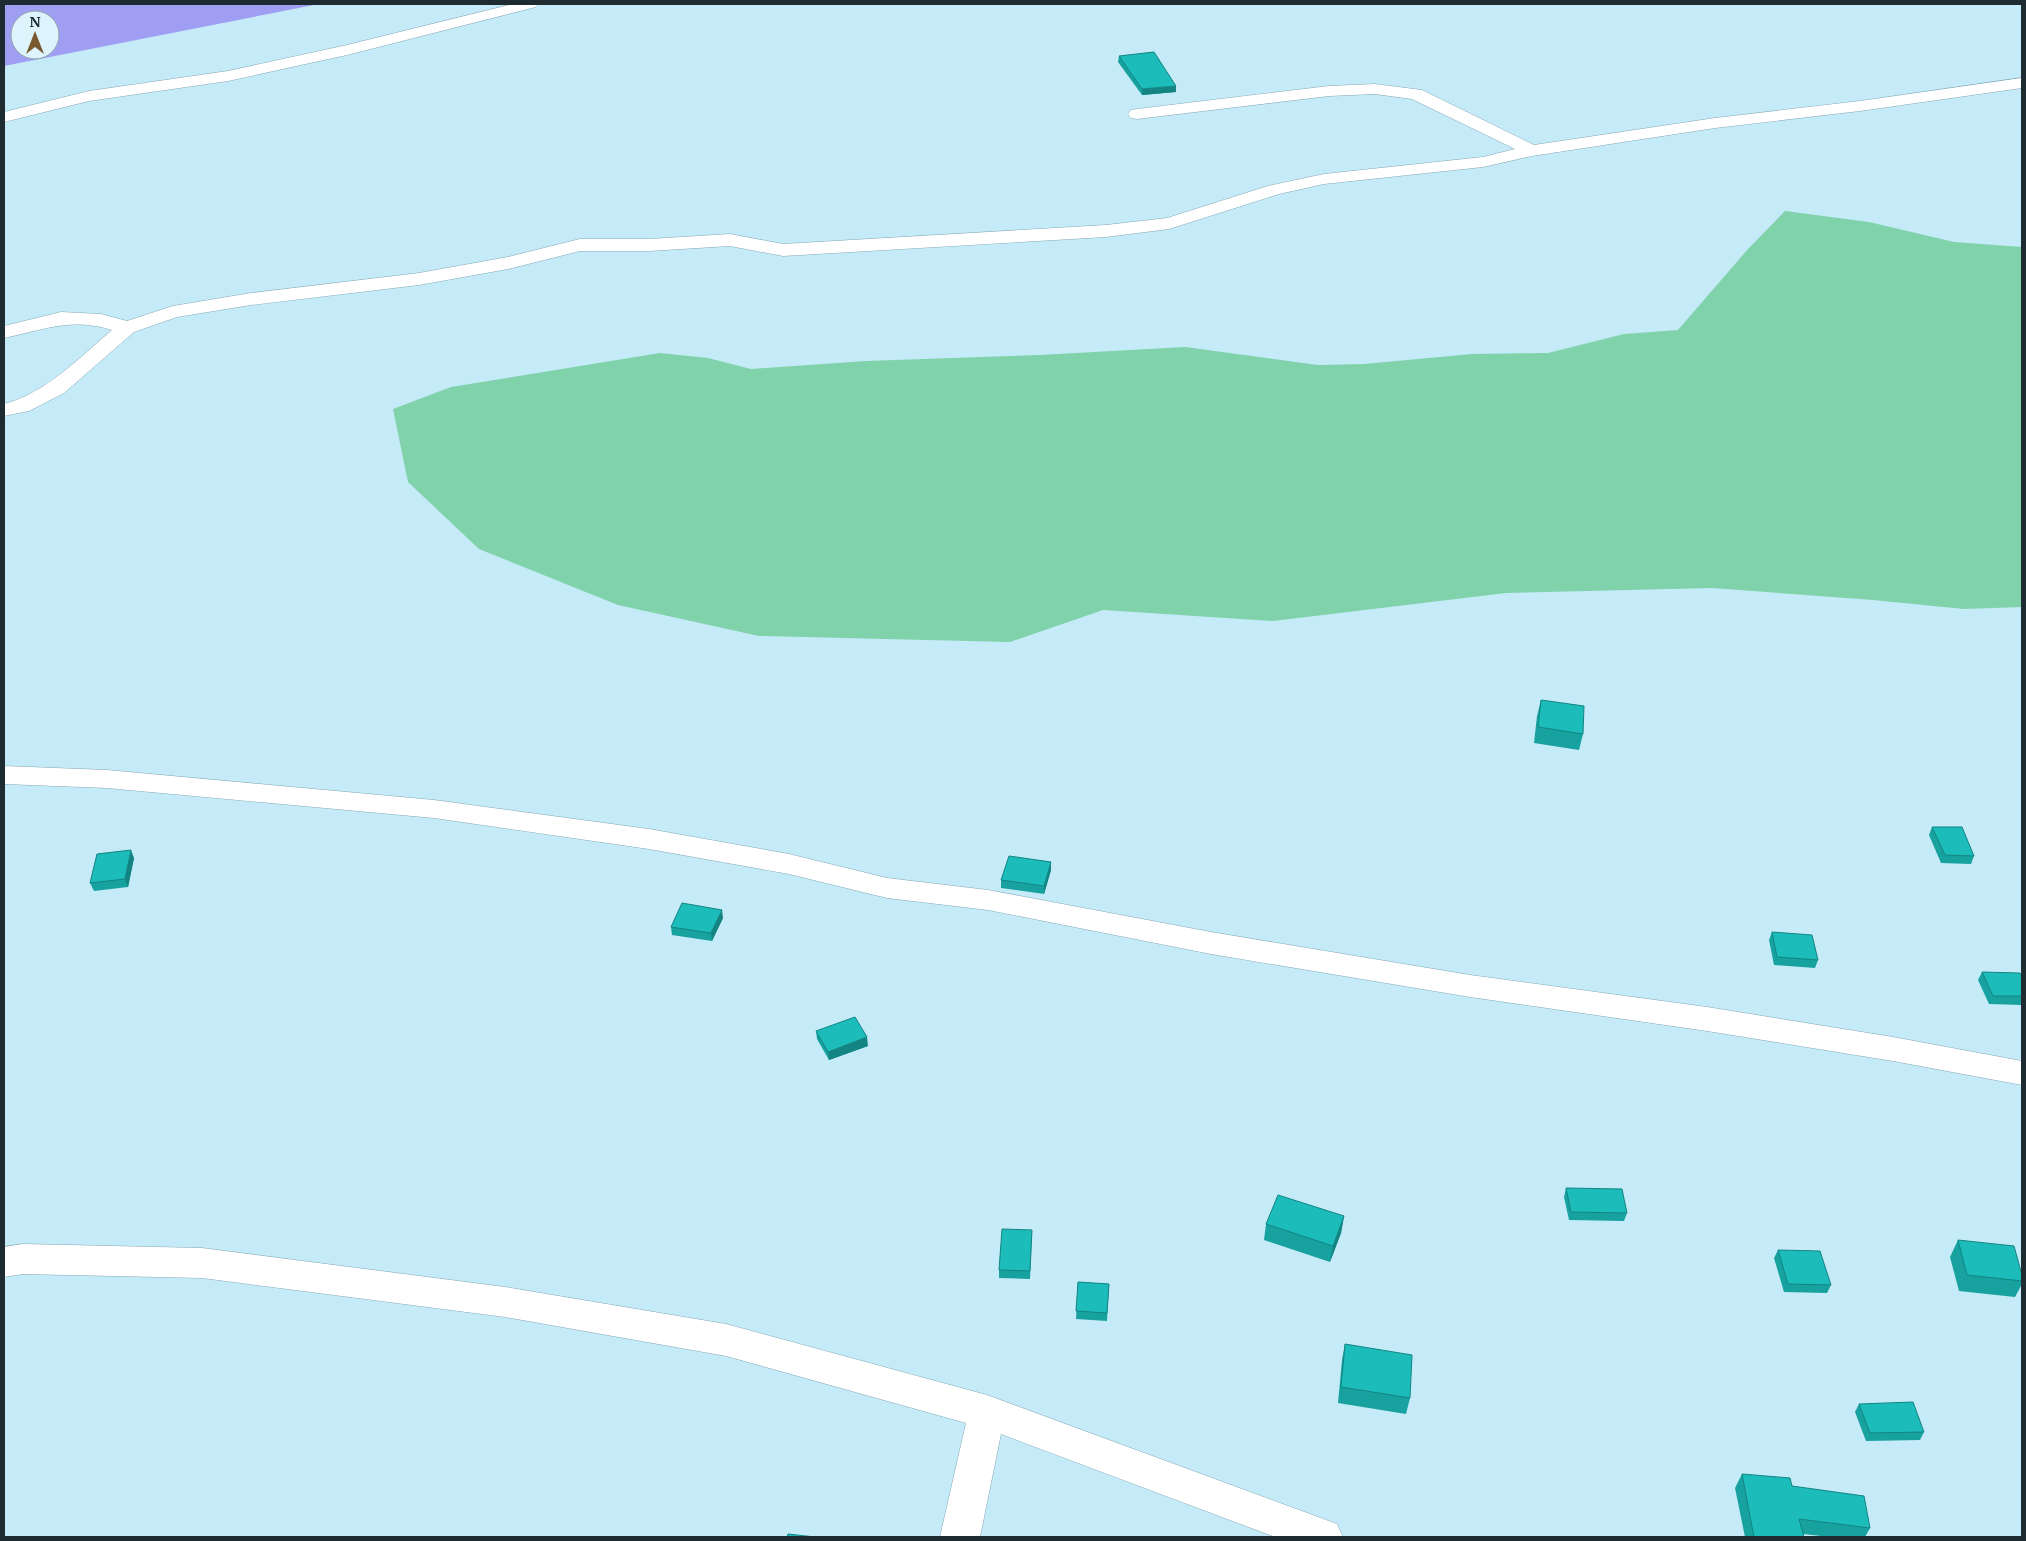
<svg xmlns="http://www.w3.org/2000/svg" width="2026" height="1541" font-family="Merriweather,serif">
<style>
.green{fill:#80d2ab}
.water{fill:#a09ef2;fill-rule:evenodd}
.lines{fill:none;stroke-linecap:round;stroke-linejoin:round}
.minor-casing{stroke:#85a8b5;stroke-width:1}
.minor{fill:#fff;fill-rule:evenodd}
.wall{fill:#17a29f}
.shaded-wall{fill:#138482}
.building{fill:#1bbcb9;stroke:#138482}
</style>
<rect width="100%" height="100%" fill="#c5eaf8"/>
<!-- green -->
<path class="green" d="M1785,211L1869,222L1954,242L2022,247V607L1964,609L1873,600L1712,588L1506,593L1273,621L1103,610L1010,642L759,636L618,605L479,549L408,482L393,409L451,387L660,353L708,358L751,369L866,361L1040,355L1185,347L1318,365L1364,364L1472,354L1548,353L1624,334L1678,330L1748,249Z"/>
<!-- water -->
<path class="water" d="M4,4H319L4,66ZM20,20H50V50H20Z"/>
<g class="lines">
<!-- minor casing -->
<g class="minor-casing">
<path id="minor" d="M513,4H539L536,7L347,55L228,81L89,101L4,122V112L89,91L228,71L347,45Z
M2022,78V88L1860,111L1715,128L1532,156L1483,167L1324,184L1279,194L1169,229L1106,237L783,256L730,246L649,251H580L508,269L419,285L251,305L177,317L134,332L64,393L29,411L4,416V404C46,393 80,357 112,330C71,317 43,330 4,338V326L61,312L101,314L127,321L173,306L251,293L419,273L508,257L580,239H649L730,234L783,244L1106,225L1167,218L1268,186L1324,174L1483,157L1515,149L1412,99L1375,94L1329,96L1137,119L1131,118L1128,114L1131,110L1137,109L1329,86L1375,84L1422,90L1534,145L1715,118L1860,101Z
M4,766L107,770L434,800L649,829L789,854L887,878L988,890L1211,932L1470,975L1707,1007L1893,1037L2022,1061V1085L1893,1061L1707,1031L1470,997L1211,954L988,910L887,898L789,874L649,849L434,818L107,788L4,784Z
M23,1244L202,1248L505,1287L726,1324L987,1395L1337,1524L1343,1537H1275L1001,1434L980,1537H940L966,1423L726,1356L505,1317L202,1278L23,1274L4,1277V1247Z"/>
</g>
<!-- minor -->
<use href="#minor" class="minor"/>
</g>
<!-- wall -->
<path class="wall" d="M1119,56L1176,92L1142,95L1118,62Z
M1541,700L1583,734L1579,750L1534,743L1537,716Z
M1932,827L1974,856L1971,864L1941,863L1929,835Z
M134,858L128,887L94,891L90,883Z
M1051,870L1044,894L1001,888V880Z
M723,918L712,941L672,935L671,927Z
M1772,932L1818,960L1815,968L1774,965L1769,940Z
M1982,972L2022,977V1005L1989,1004L1978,980Z
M816,1031L868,1046L829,1060L817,1039Z
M1566,1188L1627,1213L1624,1221L1569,1220L1564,1197Z
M1344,1216L1341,1233L1330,1262L1264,1240L1266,1224Z
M1032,1230L1030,1279L999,1278V1270Z
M1958,1240L2022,1275V1284L2015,1297L1959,1291L1950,1257Z
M1778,1250L1831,1285L1827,1293L1784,1292L1774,1258Z
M1078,1282L1109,1284L1107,1321L1076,1319Z
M1345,1344L1410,1398L1406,1414L1338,1403L1342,1360Z
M1859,1404L1924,1432L1920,1440L1866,1441L1855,1412Z
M1742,1474L1792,1486L1870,1528L1865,1537H1830L1803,1534L1804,1537H1745L1735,1488Z"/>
<!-- shaded-wall -->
<path class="shaded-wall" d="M1176,86V92L1142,95V89Z
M131,850L134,858L128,887L125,879Z
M1051,862V870L1044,894V886Z
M722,910L723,918L712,941L711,933Z
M867,1037L868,1046L829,1060L828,1052Z
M1344,1216L1341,1233L1330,1262L1333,1246Z"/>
<!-- building -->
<path class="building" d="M1154,52L1176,86L1142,89L1119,56Z
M1541,700L1584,706L1583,734L1538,727Z
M1932,827H1962L1974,856L1945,855Z
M131,850L125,879L90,883L97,854Z
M1009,856L1051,862L1044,886L1001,880Z
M682,903L722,910L711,933L671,927Z
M1772,932L1812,935L1818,960L1777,957Z
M1982,972L2020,973L2022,977V996H1993Z
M855,1017L867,1037L828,1052L816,1031Z
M1566,1188L1622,1189L1627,1213L1571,1212Z
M1278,1195L1344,1216L1333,1246L1266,1224Z
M1002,1229L1032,1230L1030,1271L999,1270Z
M1958,1240L2014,1246L2022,1275V1281L1967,1275Z
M1778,1250L1820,1251L1831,1285L1788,1284Z
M1078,1282L1109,1284L1107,1313L1076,1311Z
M1345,1344L1412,1355L1410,1398L1341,1387Z
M1913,1402L1924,1432L1870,1433L1859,1404Z
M1742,1474L1790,1478L1792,1486L1864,1496L1870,1528L1799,1519L1804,1537H1754Z
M788,1534L815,1537H787Z"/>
<!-- border -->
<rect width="2026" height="1541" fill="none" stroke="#1e2c31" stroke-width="10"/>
<!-- north arrow -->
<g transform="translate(35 35)"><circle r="24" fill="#def4fd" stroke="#91a4ab"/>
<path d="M0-4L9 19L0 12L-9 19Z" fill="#7a5930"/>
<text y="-8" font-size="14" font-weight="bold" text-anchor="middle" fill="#1e2c31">N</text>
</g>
</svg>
